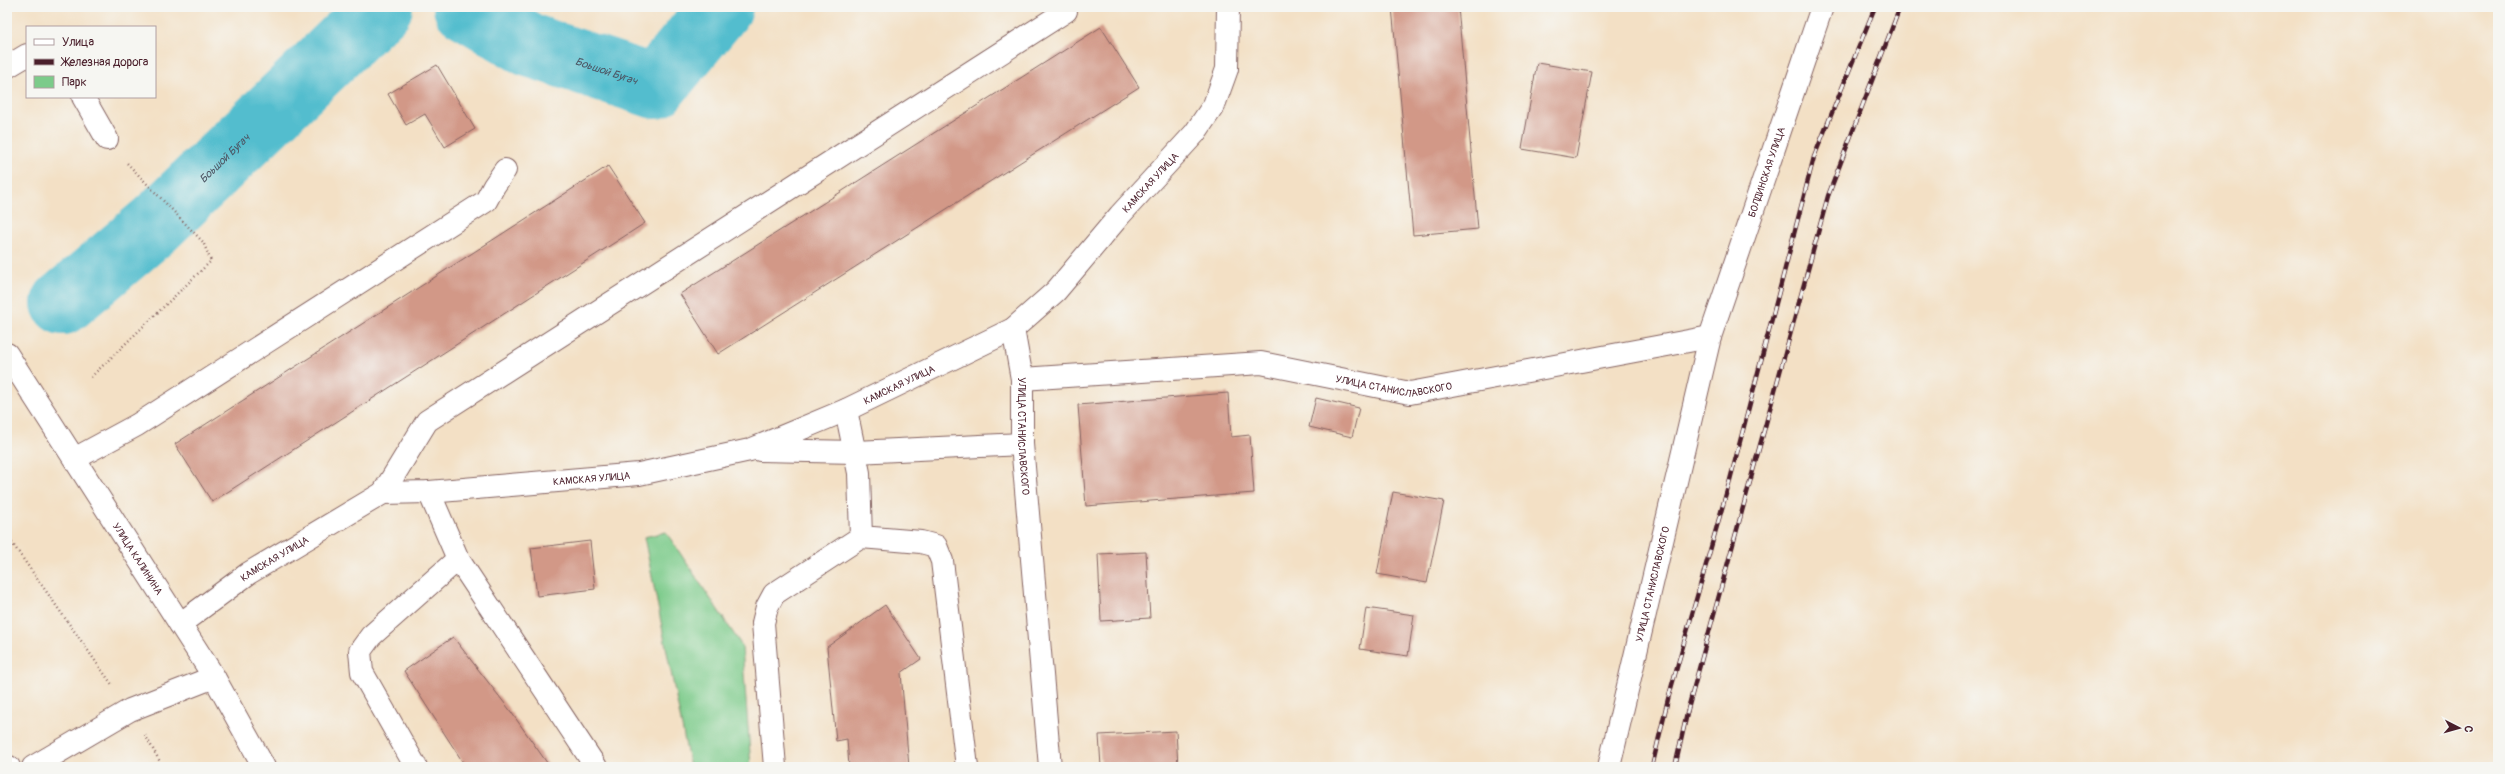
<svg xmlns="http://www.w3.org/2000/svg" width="2505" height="774" font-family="Pangolin,sans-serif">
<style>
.green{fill:#7ccb8a;stroke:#63755a}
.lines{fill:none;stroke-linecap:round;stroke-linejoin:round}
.river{stroke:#52bdce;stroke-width:64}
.building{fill:#d29887}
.minor-casing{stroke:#856361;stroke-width:24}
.major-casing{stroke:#856361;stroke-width:24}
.path{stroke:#856361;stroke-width:2.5;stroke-dasharray:1 3;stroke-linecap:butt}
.minor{stroke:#fff;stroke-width:22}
.major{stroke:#fff;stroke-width:22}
.rail-casing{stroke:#4a1f2b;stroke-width:4.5}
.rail{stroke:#f6f6f2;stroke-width:3;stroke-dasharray:9;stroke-linecap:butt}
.labels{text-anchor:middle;stroke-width:3;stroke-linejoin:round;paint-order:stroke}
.street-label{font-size:10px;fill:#4a1f2b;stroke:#f6f6f2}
.water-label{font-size:11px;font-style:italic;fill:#4d5664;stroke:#f6f6f2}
</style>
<rect width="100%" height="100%" fill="#f6f6f2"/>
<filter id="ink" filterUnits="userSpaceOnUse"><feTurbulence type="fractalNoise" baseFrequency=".025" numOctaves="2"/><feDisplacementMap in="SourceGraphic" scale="8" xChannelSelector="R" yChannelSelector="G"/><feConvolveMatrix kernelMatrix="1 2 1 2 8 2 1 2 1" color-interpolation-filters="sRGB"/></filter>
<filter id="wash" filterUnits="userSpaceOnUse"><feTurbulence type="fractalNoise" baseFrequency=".012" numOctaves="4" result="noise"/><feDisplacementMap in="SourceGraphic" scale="16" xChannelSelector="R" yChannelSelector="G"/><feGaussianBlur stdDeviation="0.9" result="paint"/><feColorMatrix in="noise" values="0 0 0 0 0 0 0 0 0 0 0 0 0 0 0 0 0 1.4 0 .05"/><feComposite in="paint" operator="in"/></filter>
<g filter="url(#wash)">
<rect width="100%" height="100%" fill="#f3e0c5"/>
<!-- green -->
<path class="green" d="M666,532L742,646L751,767H690L644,537Z"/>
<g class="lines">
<!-- river -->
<g class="river">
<path id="s1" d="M465,7L529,45L655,87L721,7"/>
<path id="s2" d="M63,303L156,224L381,7"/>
</g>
</g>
<g id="blocks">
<!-- building -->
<path class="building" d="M1392,7H1458L1478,229L1413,235Z
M1101,27L1139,87L718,354L680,294Z
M1537,63L1592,72L1576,158L1522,149Z
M437,65L475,129L445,147L425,114L406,125L388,94Z
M608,166L645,223L212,502L175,444Z
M1228,393L1231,437L1250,435L1254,493L1086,506L1078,405Z
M1316,398L1359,408L1352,437L1309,427Z
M1393,492L1444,501L1427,583L1377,574Z
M590,541L595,589L537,596L531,548Z
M1146,552L1150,618L1101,621L1098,554Z
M885,605L921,659L901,673L909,767H849L847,739L836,741L827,647Z
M1366,608L1414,615L1408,656L1360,649Z
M453,637L509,709L550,767H466L404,671Z
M1176,731L1178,767H1101L1099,735Z"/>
</g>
</g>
<g filter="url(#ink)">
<use href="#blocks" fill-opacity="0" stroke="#856361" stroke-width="1"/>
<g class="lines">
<!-- minor casing -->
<g class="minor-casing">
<g id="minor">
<path d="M7,67L27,55"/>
<path d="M83,97L107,139"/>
<path id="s3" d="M1013,329L1022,379V444L1050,767"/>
<path id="s4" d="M1022,379L1261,363L1410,393L1710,337"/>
<path d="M846,410L859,473L861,537L921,542L936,546L942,561L967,767"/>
<path d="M760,450L856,452L1022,444"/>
<path d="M76,458L137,425L486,201L494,186L505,170"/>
<path d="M429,492L458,559"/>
<path d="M383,493L427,421L1066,11"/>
<path id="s5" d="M180,624L249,573L383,493L429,492L639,474L750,450L846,410L1013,329L1056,291L1120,215L1195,133L1214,105L1227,69L1228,7"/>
<path d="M7,766L9,767"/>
<path d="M33,767L130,710L214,677"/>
<path d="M416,767L362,672L360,651L371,636L458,559L596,767"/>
<path d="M775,767L763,623L767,607L774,594L861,537"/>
<path id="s6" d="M1609,767L1710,337L1822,7"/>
</g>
</g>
<!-- major casing -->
<g class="major-casing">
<g id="major">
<path id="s7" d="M7,354L214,677L264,767"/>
</g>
</g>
<!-- path -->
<path class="path" d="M91,377L211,261L203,242L126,162
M7,536L113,686
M145,735L163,767"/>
<!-- minor -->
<use href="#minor" class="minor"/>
<!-- major -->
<use href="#major" class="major"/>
<!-- rail casing -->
<g class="rail-casing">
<path id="rail" d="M1652,767L1668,699L1730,480L1814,157L1875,7
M1675,767L1688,709L1828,196L1900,7"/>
</g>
<!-- rail -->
<use href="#rail" class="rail"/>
</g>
</g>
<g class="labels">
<!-- street labels -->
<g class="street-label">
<text dy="4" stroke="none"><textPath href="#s6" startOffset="616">БОЛДИНСКАЯ УЛИЦА</textPath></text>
<text dy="4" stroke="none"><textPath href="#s5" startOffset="1103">КАМСКАЯ УЛИЦА</textPath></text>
<text dy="4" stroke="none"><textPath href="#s4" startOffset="375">УЛИЦА СТАНИСЛАВСКОГО</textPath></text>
<text dy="4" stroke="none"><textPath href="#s5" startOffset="775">КАМСКАЯ УЛИЦА</textPath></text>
<text dy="4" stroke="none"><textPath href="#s3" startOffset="108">УЛИЦА СТАНИСЛАВСКОГО</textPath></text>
<text dy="4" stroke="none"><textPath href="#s5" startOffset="451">КАМСКАЯ УЛИЦА</textPath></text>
<text dy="4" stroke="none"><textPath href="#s7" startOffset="243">УЛИЦА КАЛИНИНА</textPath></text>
<text dy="4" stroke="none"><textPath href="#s5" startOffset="115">КАМСКАЯ УЛИЦА</textPath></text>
<text dy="4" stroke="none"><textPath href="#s6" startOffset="188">УЛИЦА СТАНИСЛАВСКОГО</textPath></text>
</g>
<!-- water labels -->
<g class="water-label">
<text dy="4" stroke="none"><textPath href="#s1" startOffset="156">Боьшой Бугач</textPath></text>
<text dy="4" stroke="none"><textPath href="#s2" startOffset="217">Боьшой Бугач</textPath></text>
</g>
</g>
<!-- margin -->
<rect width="2505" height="774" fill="none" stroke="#f6f6f2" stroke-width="24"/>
<!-- legend -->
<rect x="26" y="26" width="130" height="72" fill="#f6f6f2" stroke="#b1a0a2"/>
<rect x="34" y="39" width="20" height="6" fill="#ffffff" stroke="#b1a0a2"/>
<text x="62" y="46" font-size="12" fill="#4a1f2b">Улица</text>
<rect x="34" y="59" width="20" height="6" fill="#4a1f2b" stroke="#b1a0a2"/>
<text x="62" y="66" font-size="12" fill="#4a1f2b">Железная дорога</text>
<rect x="34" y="76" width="20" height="12" fill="#7ccb8a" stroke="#b1a0a2"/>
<text x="62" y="86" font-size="12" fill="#4a1f2b">Парк</text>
<!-- north arrow -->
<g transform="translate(2459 728) rotate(96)" stroke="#f6f6f2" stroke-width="3" paint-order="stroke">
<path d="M0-3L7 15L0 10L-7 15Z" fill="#4a1f2b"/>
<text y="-6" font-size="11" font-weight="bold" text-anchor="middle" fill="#4a1f2b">С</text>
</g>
</svg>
